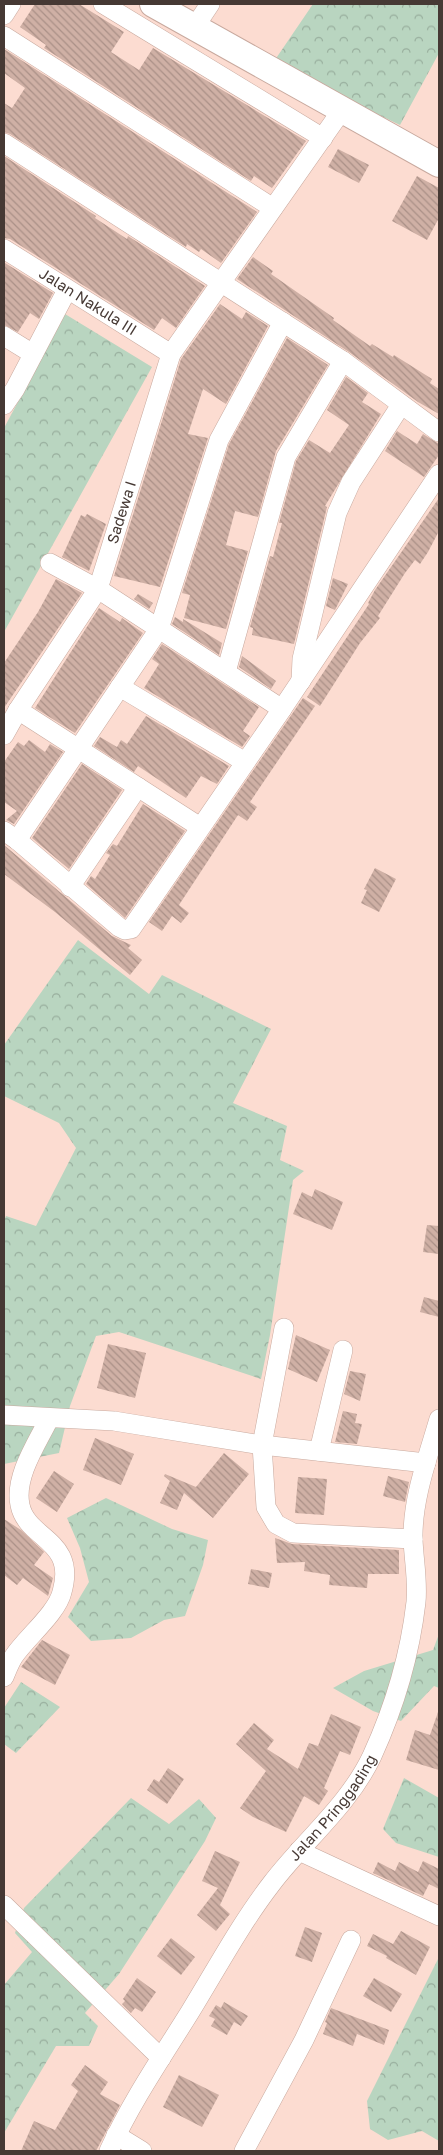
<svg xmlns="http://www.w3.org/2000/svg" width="443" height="2155" font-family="'Golos Text',sans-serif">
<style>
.forest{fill:url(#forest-crowns)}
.building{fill:url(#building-back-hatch)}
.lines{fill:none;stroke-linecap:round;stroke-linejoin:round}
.street-casing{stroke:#c8a99e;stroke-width:20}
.secondary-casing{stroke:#c8a99e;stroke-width:28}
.street{stroke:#fff;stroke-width:19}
.secondary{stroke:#fff;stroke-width:26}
.labels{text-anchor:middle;stroke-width:4;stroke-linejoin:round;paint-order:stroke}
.street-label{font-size:15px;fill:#463934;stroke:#fbeee9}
</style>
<defs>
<pattern id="forest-crowns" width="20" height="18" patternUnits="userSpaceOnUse" patternTransform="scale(1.25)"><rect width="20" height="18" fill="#b9d5c0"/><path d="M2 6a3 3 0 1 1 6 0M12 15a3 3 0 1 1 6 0" fill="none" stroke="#98ae9d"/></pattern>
<pattern id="building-back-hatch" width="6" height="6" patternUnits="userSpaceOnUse" patternTransform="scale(1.25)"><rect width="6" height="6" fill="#cfb0a5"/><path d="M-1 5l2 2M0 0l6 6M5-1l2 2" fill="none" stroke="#aa9087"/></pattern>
</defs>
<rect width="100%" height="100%" fill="#fcdcd1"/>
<!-- forest -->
<path class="forest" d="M313,4H439V53L400,125L360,106L264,76Z
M65,314L152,367L4,632V428Z
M78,940L149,994L162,975L271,1029L233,1103L287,1126L280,1160L304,1171L293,1180L270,1335L261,1379L119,1332L96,1336L70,1406L59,1453L4,1464V1221L6,1216L36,1226L76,1148L59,1123L4,1096V1045Z
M106,1498L172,1529L208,1540L203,1565L185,1616L164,1620L131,1638L91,1641L68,1617L89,1582L80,1548L67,1518Z
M439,1634V1688L434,1686L401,1721L373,1711L333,1688L364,1671L433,1650Z
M21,1682L60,1707L16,1753L4,1744V1708Z
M404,1778L439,1798V1857L396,1843L383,1829Z
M131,1798L169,1824L199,1799L216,1818L205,1841L119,1974L85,2013L98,2026L89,2046H56L4,2133V1985L32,1952L15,1933L24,1908Z
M439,1957V2141L422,2131L388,2140L370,2129L367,2101Z"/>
<!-- building -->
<path class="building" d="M35,4H79L124,32L111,52L139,70L153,48L306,141L272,188L254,176L251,181L44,48L46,45L20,27Z
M4,49L257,212L221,263L201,249L199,252L187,244L186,247L10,134L4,132V103L12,108L25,88L4,73Z
M338,149L369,165L359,183L328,167Z
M4,156L96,216L95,218L127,239L128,236L205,286L176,328L162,318L154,330L10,239L4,238Z
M417,176L439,188V218L427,240L392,221Z
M253,257L273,271L271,274L334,318L333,320L370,346L372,344L393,357L394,355L432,379L430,383L439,389V414L418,402L349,352L237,279Z
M5,263L53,293L39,319L30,313L18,332L4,325Z
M220,304L242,319L246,312L268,326L226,404L203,389L188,434L208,438L160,587L114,576L181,359Z
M287,338L328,365L276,451L258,517L235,511L226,545L248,551L226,629L184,618L190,595L182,593L229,444Z
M346,377L368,393L362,402L381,414L325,506L327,507L294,644L252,635L253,628L250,627L270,556L273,557L282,523H279L296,461L309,440L330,453L349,425L327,410Z
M397,431L417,444L423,434L439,444V455L424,477L385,451Z
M439,498V531L428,552L420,564L415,560L405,573L378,616L380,618L360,643L320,706L307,697L369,604L368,603L375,590Z
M87,514L106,524L89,571L62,557L81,515L85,517Z
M333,578L348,584L335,610L326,606Z
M56,579L82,593L4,708V663L38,612Z
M138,594L153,603L149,609L134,599Z
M99,608L120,622L122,618L143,633L75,733L35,708Z
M175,617L183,622V619L222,643L219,655L172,624Z
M162,644L259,707L243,731L250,736L242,747L144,688L159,664L152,659Z
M242,656L276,681L271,689L239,667Z
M303,698L315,706L250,802L257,807L247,821L238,815L179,905L189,913L181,923L172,916L162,931L149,922Z
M146,716L229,766L217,784L201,776L186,798L138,766L134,772L94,746L100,737L117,747L121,740L127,744Z
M29,740L45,752L50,744L63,752L14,824L6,820L17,811L4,802V762L18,742L24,746Z
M82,764L122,790L69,869L32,838Z
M143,804L185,831L125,918L86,884L91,876L95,879L110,855L106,853L113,844L117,846Z
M4,845L112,936L131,945L128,948L142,960L130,975L55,912L4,874Z
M375,868L396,879L379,912L361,903L367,890L364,889Z
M315,1189L343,1202L332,1230L293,1214L302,1192L312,1197Z
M427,1225L439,1226V1254L423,1252Z
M424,1297L439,1301V1317L420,1312Z
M296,1335L330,1350L317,1382L288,1369Z
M108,1344L146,1353L135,1398L97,1388Z
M350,1371L366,1374L360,1401L344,1394Z
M343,1411L357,1414L355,1423L362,1424L357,1444L335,1442Z
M95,1438L134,1454L121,1485L83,1470Z
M224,1453L249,1474L213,1518L184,1493L177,1510L160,1503L170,1481L164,1476L165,1474L196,1487Z
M54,1471L74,1484L57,1512L36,1498Z
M388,1476L409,1482L405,1502L383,1496Z
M298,1477L327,1479L324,1515L295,1513Z
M4,1519L21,1530L44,1552L34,1565L53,1578L48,1596L23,1578L17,1585L4,1575Z
M275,1538L292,1544L399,1550V1574H368L367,1588L329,1585L330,1575L304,1571L305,1562L277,1563Z
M251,1569L272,1573L269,1588L248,1584Z
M42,1640L70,1655L55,1685L21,1667Z
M438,1712L439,1713V1770L406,1760L415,1730L430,1735Z
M331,1714L361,1727L350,1755L340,1751L324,1788L328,1791L319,1805L304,1796L286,1832L253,1817L240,1808L266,1771L236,1744L254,1723L274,1740L267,1749L298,1769L309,1743L318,1746Z
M168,1768L184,1779L167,1804L147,1790L154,1779L159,1782Z
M215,1851L240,1862L220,1905L230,1914L216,1931L197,1915L218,1888L202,1881Z
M423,1861L439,1869V1889L429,1884L423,1896L373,1873L378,1862L395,1871L399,1862L418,1872Z
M305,1927L322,1933L312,1962L295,1956Z
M401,1931L430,1947L416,1975L386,1958L387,1956L367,1946L373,1934L393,1944Z
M171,1938L195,1957L181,1975L157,1956Z
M137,1978L156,1992L142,2012L135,2008L131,2013L122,2004L125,2001L123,1999Z
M374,1978L402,1994L391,2012L363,1996Z
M224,2002L248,2016L241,2026L234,2022L227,2035L211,2026L215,2019L209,2016L216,2005L221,2008Z
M331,2008L389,2030L384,2045L357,2034L353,2046L323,2034L327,2023L325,2022Z
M85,2065L108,2082L100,2094L120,2105L96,2151H21L34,2121L55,2130L78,2091L71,2085Z
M179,2075L219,2095L202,2127L163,2107Z"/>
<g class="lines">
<!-- street casing -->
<g class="street-casing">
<g id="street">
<path d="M103,4L323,138"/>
<path d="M4,15L11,4"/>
<path d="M194,28L210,4"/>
<path d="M4,36L273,208"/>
<path d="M4,143L343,361L439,432"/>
<path id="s1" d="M4,249L171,354"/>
<path d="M4,336L33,354"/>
<path d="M4,405L15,389L67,290"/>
<path d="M226,672L286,457L343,361"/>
<path d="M301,681L302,659L337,513L351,482L401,405"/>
<path d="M120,687L245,762"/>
<path d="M282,709L439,474"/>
<path d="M18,710L200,827"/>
<path id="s2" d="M4,735L18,710L98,589L171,354L342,110"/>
<path d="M4,831L17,840L119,927L125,930L131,929L282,709L98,589L50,563"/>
<path d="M17,840L159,629L219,440L283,322"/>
<path d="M70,887L138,787"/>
<path d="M284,1328L262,1445L266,1507L276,1524L293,1533L413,1539"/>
<path d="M4,1415L114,1421L262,1445L426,1463"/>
<path d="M319,1451L343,1350"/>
<path d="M4,1677C7,1670 10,1662 14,1656C27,1637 57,1613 62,1592C77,1539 27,1540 20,1505C14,1477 37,1443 49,1419"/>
<path d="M299,1851L439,1916"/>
<path d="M4,1905L161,2058"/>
<path d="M116,2135L142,2151"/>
<path id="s3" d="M109,2151C131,2102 162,2057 190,2012C217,1968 241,1923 272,1883C304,1841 349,1805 372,1756C394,1708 410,1654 416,1602C418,1581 414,1561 413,1540C412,1499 428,1457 439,1419"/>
<path d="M244,2151L304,2040L351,1940"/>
</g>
</g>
<!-- secondary casing -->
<g class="secondary-casing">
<path id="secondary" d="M153,4L439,164"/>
</g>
<!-- street -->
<use href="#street" class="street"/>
<!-- secondary -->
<use href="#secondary" class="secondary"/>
</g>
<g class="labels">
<!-- street labels -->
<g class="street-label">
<text dy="5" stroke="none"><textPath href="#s1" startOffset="99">Jalan Nakula III</textPath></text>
<text dy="5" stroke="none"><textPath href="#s2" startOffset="254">Sadewa I</textPath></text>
<text dy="5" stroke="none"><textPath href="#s3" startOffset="411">Jalan Pringgading</textPath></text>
</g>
</g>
<!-- border -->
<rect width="443" height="2155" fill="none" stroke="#463934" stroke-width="10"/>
</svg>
